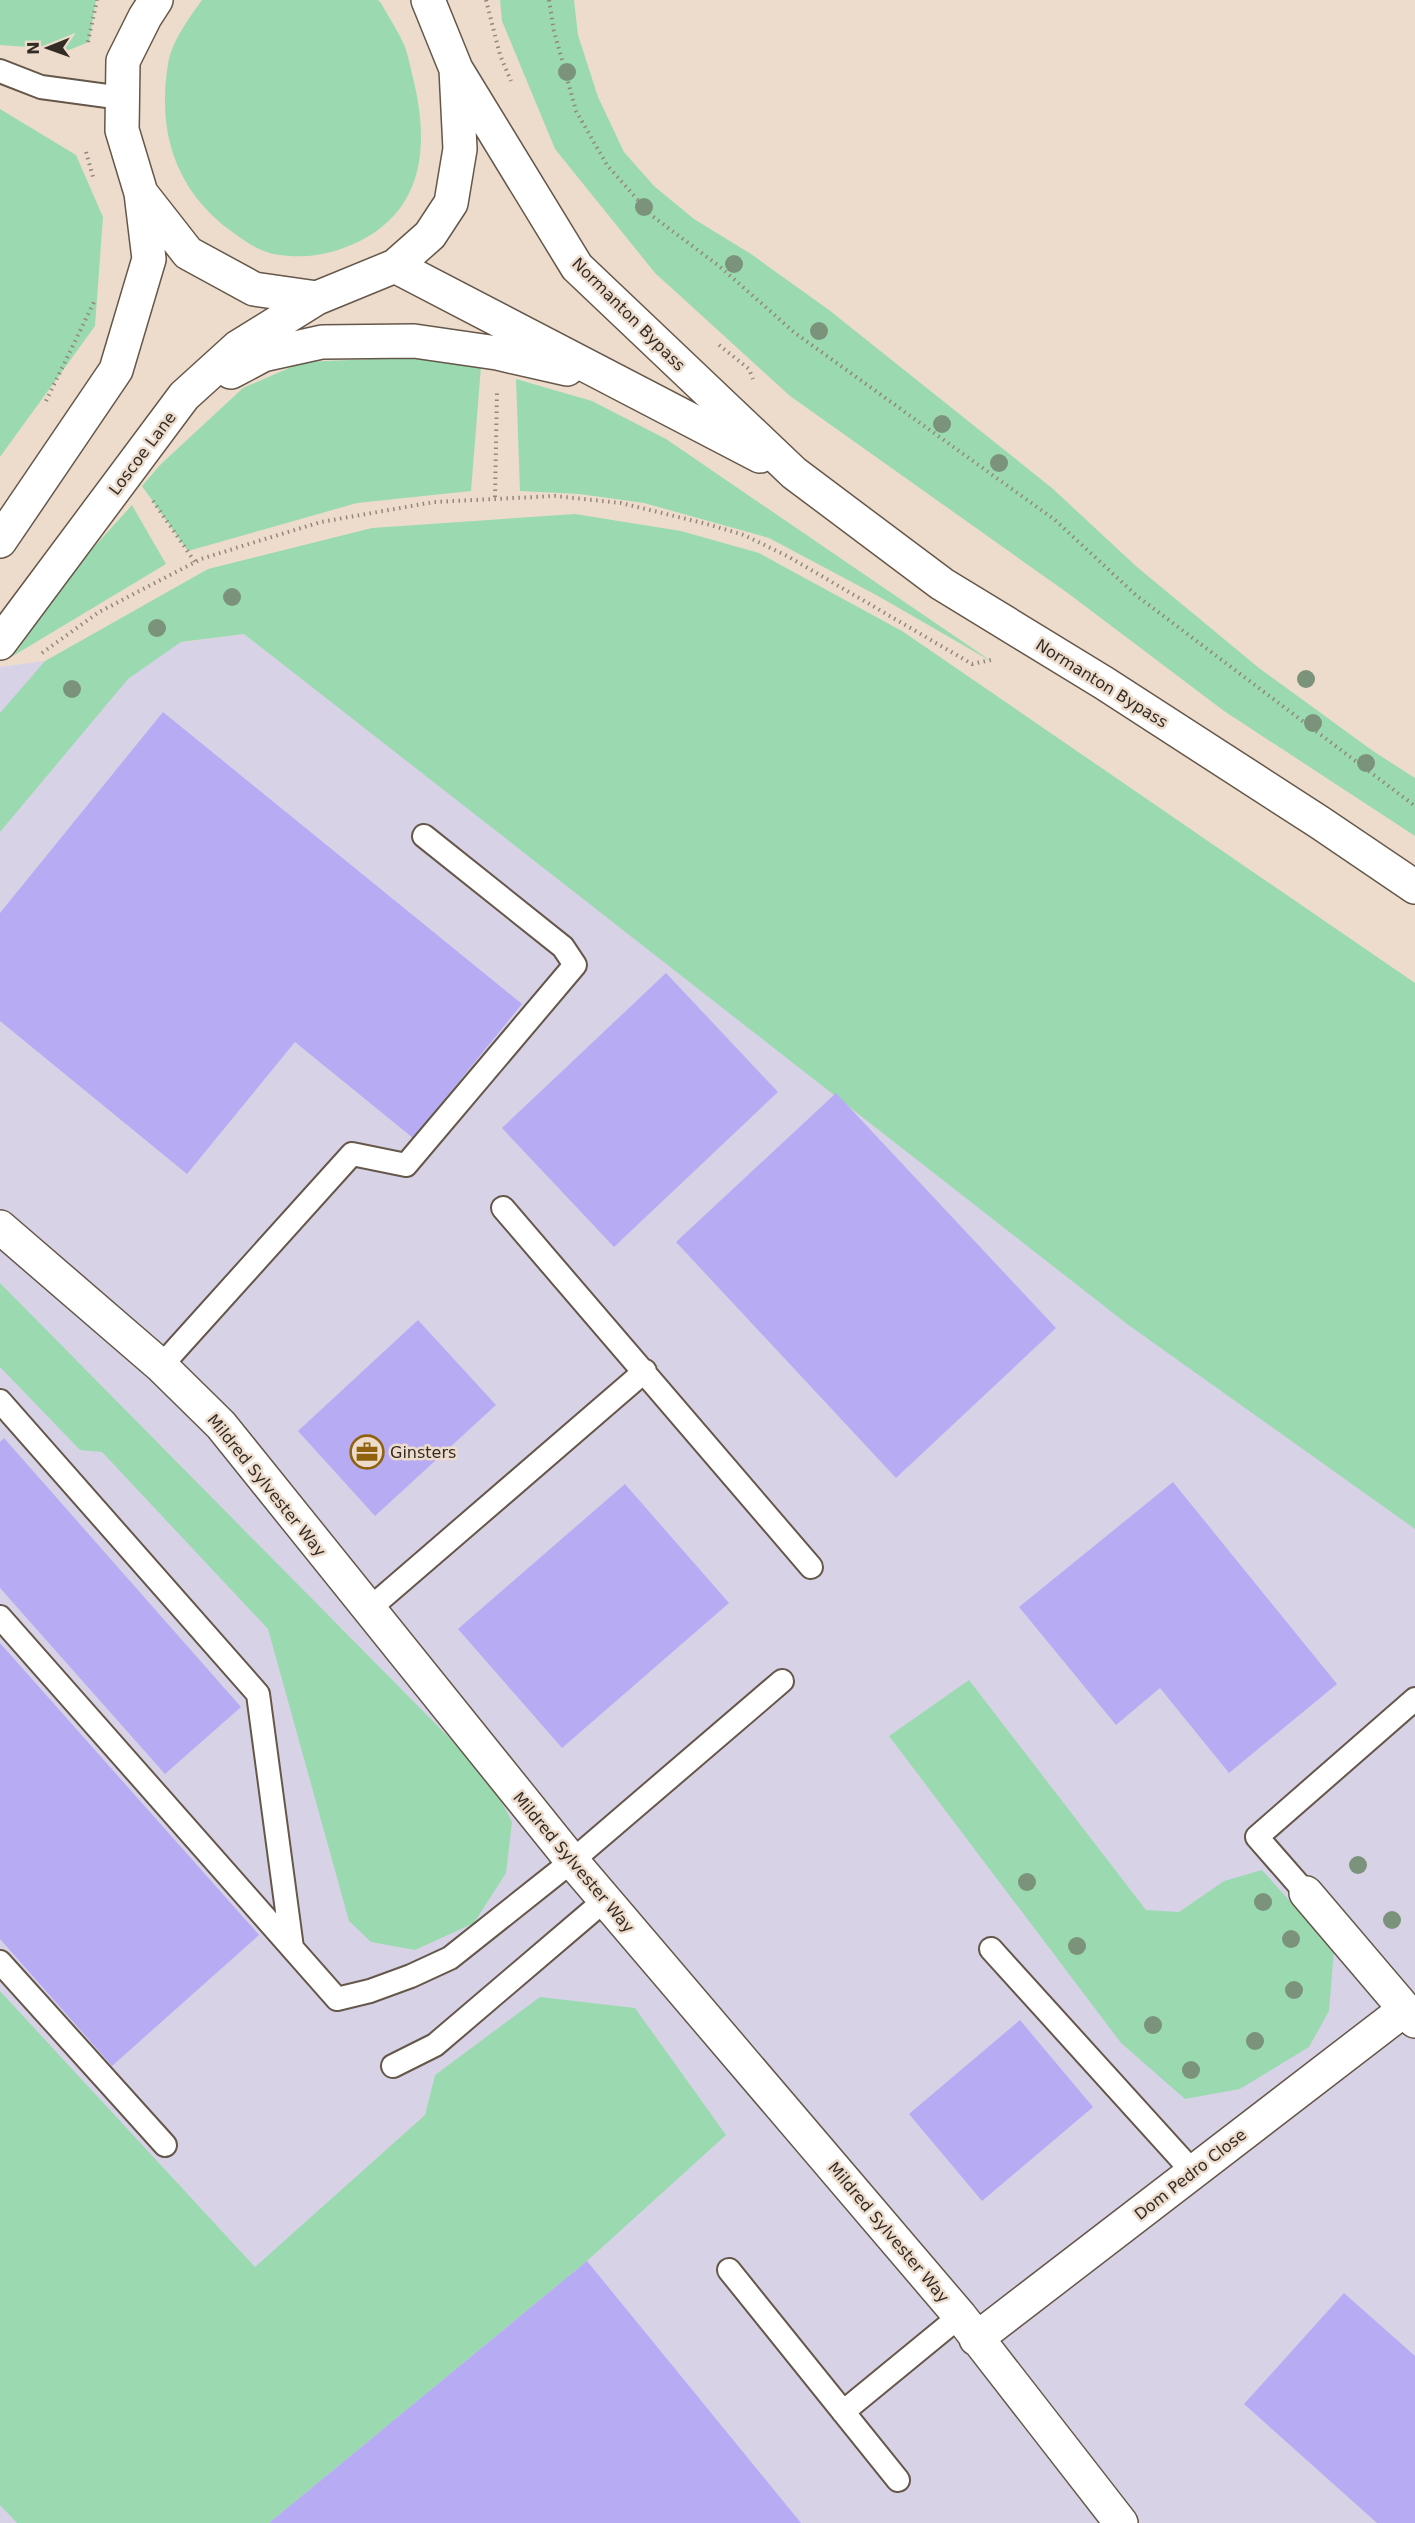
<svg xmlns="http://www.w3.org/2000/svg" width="1415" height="2523" font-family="'DejaVu Sans',sans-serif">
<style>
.industrial{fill:#d8d2e7}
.green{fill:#9bdab1}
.building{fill:#b7acf4}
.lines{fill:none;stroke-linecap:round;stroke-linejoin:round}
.service-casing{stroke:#655749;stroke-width:26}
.minor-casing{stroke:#655749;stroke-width:36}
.primary-casing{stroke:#655749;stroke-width:36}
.path{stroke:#93877c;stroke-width:4;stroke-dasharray:1.5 4.5;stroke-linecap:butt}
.service{stroke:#fff;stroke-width:22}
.minor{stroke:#fff;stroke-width:33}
.primary{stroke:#fff;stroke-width:33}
.tree{fill:#7c937b}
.labels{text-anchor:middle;stroke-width:5;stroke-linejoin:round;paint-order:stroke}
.street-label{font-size:16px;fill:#332c26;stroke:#eddccc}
.poi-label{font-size:16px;fill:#332c26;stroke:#eddccc;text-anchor:start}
</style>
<rect width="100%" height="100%" fill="#eddccc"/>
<!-- industrial -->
<path class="industrial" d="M244,634L1415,1515V2523H0V667Z"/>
<!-- green -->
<path class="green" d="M0,0H96L89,42L69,50L0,45Z
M202,0H378L381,3C389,18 399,32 405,47C409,58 411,71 414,82C429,146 424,210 358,242C332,254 309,259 279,255C260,252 247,243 231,231C175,190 157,131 168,64C172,41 189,18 202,0Z
M500,0H574L578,35L598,97L624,152L654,186L694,219L751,254L829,310L1052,488L1137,567L1259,668L1373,751L1415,778V836L1224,711L1069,594L790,396L655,273L555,149L502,21Z
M0,109L76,155L103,217L95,326L0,457Z
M420,357L481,367L471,491L357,503L188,551L142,486L161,464L243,388L303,362Z
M516,379L592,401L666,439L994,663L878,596L769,538L644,503L579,494L520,491Z
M132,505L166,564L13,656L84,558Z
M575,514L681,531L759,553L902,631L1415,983V1529L1127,1324L244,634L181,642L128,679L0,832V713L45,661L208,569L372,528Z
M0,1283L490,1779L512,1822L506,1873L474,1923L415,1950L371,1942L349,1921L268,1629L102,1452L80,1450L0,1367Z
M969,1680L1146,1910L1179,1912L1224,1881L1262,1870L1334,1950L1329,2011L1309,2047L1240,2089L1185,2099L1121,2043L889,1736Z
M0,1991L255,2267L425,2115L435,2075L540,1997L635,2008L726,2135L587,2261L269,2523H17L0,2505Z"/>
<!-- building -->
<path class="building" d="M163,712L522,1004L413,1138L295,1042L187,1174L0,1021V913Z
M666,973L778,1092L614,1247L502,1128Z
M836,1093L1056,1328L896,1478L676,1242Z
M418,1320L496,1405L375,1516L298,1431Z
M4,1438L241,1707L165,1774L0,1588V1442Z
M1173,1482L1337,1684L1229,1773L1160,1688L1116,1725L1019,1607Z
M625,1484L729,1603L562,1748L458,1629Z
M0,1643L259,1935L112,2066L0,1939Z
M1020,2020L1093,2107L982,2201L909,2114Z
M587,2261L801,2523H269Z
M1344,2293L1415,2356V2523H1377L1244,2404Z"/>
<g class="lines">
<!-- service casing -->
<g class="service-casing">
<path id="service" d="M0,71L41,87L122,98
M503,1208L811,1567
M161,1366L352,1154L406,1165L575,965L563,947L424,836
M0,1401L258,1694L292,1948
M368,1610L645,1371
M0,1617L337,1999L370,1991L411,1976L450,1958L572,1861L782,1681
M1306,1893L1257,1837L1415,1699
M991,1949L1193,2172
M0,1962L165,2145
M393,2066L435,2045L605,1900
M729,2270L898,2480
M843,2412L960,2316"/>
</g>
<!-- minor casing -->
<g class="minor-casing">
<path id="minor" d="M0,1227L161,1366L221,1425L572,1861L960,2316L1121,2523
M1306,1893L1415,2021
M976,2339L1404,2010"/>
</g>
<!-- primary casing -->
<g class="primary-casing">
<path id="primary" d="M156,0L145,17L123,61L122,130L141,193L188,253L254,289L317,298L395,266L430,235L451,203L460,149L456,69L428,0
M456,69L577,267L794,473L942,584L1104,683L1319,822L1415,887
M395,266L760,456
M231,372L263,355L322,342L414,341L497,353L567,369
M0,541L116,370L149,259L141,193
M0,643L184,396L238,347L317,298"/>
</g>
<!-- path -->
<path class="path" d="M486,0L500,55L511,81
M549,0L554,31L576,111L607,165L651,215L719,266L795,333L1055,520L1137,596L1415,806
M88,42L97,0
M86,152L93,177
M719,345L749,369L753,379
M46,401L95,300
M495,497L497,390
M153,501L195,562
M42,653L99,612L201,559L255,542L321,522L434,502L555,496L621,503L707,524L744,535L789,557L972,664L991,660"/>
<!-- service -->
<use href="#service" class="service"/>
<!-- minor -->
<use href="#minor" class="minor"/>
<!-- primary -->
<use href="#primary" class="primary"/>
</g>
<!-- trees -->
<g class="tree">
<circle cx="567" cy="72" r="9"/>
<circle cx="644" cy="207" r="9"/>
<circle cx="734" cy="264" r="9"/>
<circle cx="819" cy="331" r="9"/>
<circle cx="942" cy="424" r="9"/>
<circle cx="999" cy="463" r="9"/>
<circle cx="232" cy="597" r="9"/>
<circle cx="157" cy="628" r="9"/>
<circle cx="1306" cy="679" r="9"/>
<circle cx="72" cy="689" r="9"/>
<circle cx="1313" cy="723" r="9"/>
<circle cx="1366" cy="763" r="9"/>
<circle cx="1358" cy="1865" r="9"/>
<circle cx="1027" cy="1882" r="9"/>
<circle cx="1263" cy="1902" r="9"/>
<circle cx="1392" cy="1920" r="9"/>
<circle cx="1291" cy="1939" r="9"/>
<circle cx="1077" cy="1946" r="9"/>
<circle cx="1294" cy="1990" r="9"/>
<circle cx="1153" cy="2025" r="9"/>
<circle cx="1255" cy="2041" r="9"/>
<circle cx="1191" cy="2070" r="9"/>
</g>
<!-- icons -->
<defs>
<g id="office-ring" transform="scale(1.725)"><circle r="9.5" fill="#eddccc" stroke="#90620d" stroke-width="1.5"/><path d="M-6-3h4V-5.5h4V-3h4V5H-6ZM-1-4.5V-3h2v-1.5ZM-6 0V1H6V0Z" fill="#90620d"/></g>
</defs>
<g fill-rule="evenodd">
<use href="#office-ring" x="367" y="1452"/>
</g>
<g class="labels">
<!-- street labels -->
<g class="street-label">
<text transform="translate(629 314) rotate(45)" y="6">Normanton Bypass</text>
<text transform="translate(142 453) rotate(-53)" y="6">Loscoe Lane</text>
<text transform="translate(1102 683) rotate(32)" y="6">Normanton Bypass</text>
<text transform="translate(267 1485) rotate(51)" y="6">Mildred Sylvester Way</text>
<text transform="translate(574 1862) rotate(50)" y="6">Mildred Sylvester Way</text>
<text transform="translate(1190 2174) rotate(-38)" y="6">Dom Pedro Close</text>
<text transform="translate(889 2232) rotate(50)" y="6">Mildred Sylvester Way</text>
</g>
<!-- poi labels -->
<g class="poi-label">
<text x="390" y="1458">Ginsters</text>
</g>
</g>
<!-- north arrow -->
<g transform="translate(48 48) rotate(269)" stroke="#eddccc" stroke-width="4.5" paint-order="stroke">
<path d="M0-4.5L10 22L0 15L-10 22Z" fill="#332c26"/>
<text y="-9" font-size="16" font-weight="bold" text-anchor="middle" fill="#332c26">N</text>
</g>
</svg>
